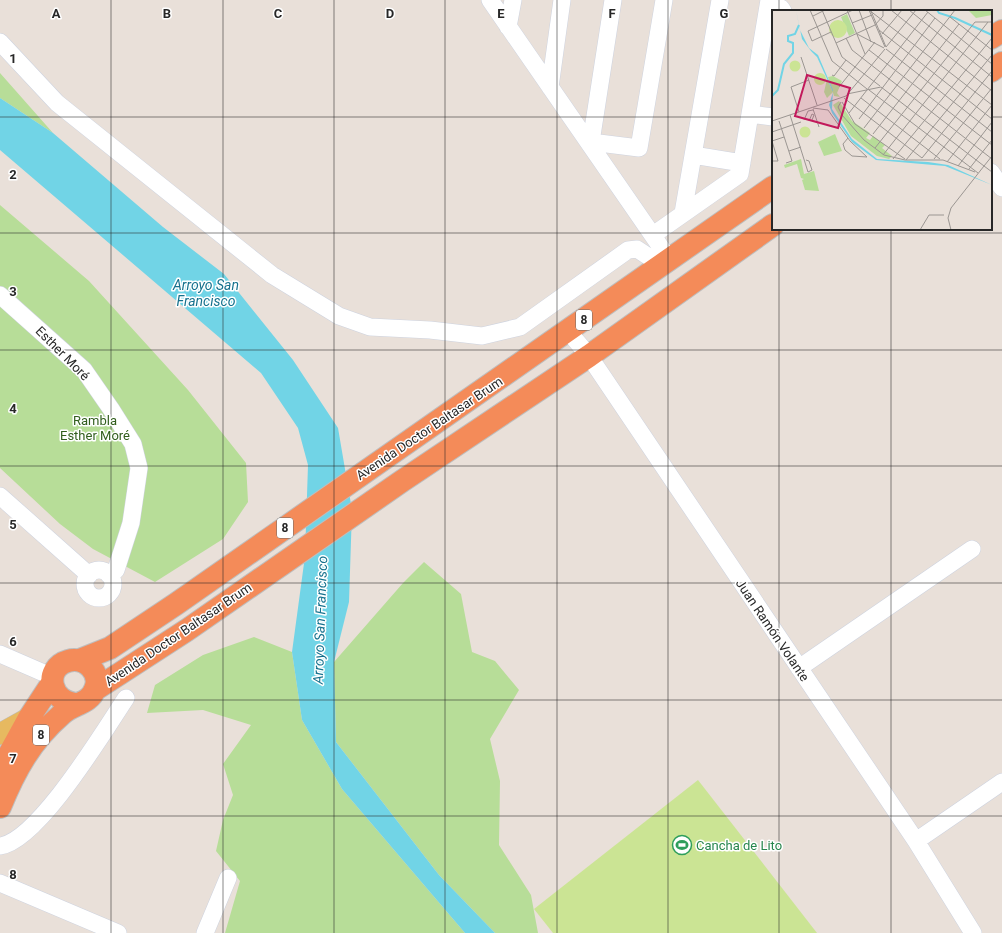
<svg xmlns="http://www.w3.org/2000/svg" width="1002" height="933" font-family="Roboto,sans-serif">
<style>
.green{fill:#b7dd98}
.pitch{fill:#cbe494}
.water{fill:#71d4e6}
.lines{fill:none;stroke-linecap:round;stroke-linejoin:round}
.minor-casing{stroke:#ced3df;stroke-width:18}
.major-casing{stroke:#bebebe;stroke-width:22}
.highway-casing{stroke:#bebebe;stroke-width:24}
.minor{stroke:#fff;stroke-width:17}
.major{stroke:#e7b960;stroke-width:21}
.highway{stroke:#f48b59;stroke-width:22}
.grid{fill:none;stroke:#272727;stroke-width:1;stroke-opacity:0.55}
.labels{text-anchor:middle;stroke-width:3;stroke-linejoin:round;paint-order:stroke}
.shield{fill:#fff;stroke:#686868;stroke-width:1}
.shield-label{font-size:12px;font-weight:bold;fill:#272727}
.street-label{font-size:13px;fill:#272727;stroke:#fff}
.park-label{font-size:13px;fill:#315e1d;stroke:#fff}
.leisure-label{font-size:13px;fill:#27864d;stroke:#fff;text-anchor:start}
.water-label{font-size:14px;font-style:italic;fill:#15718d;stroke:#fff}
.inset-river{fill:none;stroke:#71d4e6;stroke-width:2}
.inset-road{fill:none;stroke:#9b9692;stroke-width:1}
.view{fill:#c2185b;fill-opacity:0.15;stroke:#c2185b;stroke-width:2}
.inset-edge{fill:none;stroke:#272727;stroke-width:2}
.grid-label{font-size:13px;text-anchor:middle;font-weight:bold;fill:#272727;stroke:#fff;stroke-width:3;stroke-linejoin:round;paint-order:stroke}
</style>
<rect width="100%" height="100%" fill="#e9e0d9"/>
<!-- green -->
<path class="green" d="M0,73L53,133L0,98Z
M0,205L89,281L188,390L246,463L248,502L223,539L155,582L93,549L60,524L0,468Z
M424,562L461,594L472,652L495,661L519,690L490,739L500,781L499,845L531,895L538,933H495L439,875L336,742L334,662L403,583Z
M254,637L292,652L302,720L342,789L465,933H225L240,881L216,851L223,820L233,795L223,764L251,725L203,710L147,713L155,685L203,655Z"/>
<!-- pitch -->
<path class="pitch" d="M698,780L817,933H553L534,909Z"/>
<!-- water -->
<path class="water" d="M0,98L53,133L163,227L224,274L293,360L338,428L352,510L349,602L334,662L336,742L439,875L495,933H465L342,789L302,720L292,652L305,556L308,465L298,428L261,373L0,150Z"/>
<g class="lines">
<!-- minor casing -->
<g class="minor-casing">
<path id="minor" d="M490,0L669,259
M613,0L591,142L639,148L664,0
M781,8L783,11
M508,27L513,0
M0,42L57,103L272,275L339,316L370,327L430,330L482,336L520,327L628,250L637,249L661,265
M550,87L562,0
M750,114L773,117
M693,155L742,163
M991,172L1002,188
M683,213L720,0
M653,235L740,174L769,0
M0,295L84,370L111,409L133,444L139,468L131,523L116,570L109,575
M568,331L589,356L916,841L973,933
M0,496L89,575
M85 584a14 14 0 1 1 28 0a14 14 0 1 1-28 0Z
M0,654L53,677
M799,668L972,549
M916,841L1002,782
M0,846C38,841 104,731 126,698
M0,883L118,933
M205,933L228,878"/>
</g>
<!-- major casing -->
<g class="major-casing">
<path id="major" d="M0,734L29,718"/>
</g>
<!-- highway casing -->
<g class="highway-casing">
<path id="highway" d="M991,38L1002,31
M991,71L1002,63
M80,660L110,648L176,604L773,187
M96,689L187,630L402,481L589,356L773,225
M0,771L29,718L52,683
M0,807C15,770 31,741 62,714C72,704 90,704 95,689C102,673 85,656 68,661C43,668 49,704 79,704"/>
</g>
<!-- minor -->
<use href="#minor" class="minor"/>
<!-- major -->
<use href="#major" class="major"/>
<!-- highway -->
<use href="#highway" class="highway"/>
</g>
<!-- grid -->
<path class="grid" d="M111,0V933M223,0V933M334,0V933M445,0V933M557,0V933M668,0V933M779,0V11M891,0V11M0,117H773M991,117H1002M779,229V933M891,229V933M0,233H1002M0,350H1002M0,466H1002M0,583H1002M0,700H1002M0,816H1002"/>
<!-- icons -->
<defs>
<g id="stadium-ring" transform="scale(1)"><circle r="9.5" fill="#fff" stroke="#2e9e5b" stroke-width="1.5"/><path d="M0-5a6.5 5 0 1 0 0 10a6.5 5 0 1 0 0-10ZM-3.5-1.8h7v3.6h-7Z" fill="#2e9e5b"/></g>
</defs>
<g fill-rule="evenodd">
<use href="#stadium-ring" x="682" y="845"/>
</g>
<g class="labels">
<!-- shield labels -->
<g class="shield">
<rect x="576" y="310" width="16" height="20" rx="3"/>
<rect x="277" y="518" width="16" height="20" rx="3"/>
<rect x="33" y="725" width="16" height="20" rx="3"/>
</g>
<g class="shield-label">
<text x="584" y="324">8</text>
<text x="285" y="532">8</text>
<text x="41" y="739">8</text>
</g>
<!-- street labels -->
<g class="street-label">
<text transform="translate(63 353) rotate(45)" y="5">Esther Moré</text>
<text transform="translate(429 428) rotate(-34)" y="5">Avenida Doctor Baltasar Brum</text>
<text transform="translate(773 630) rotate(56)" y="5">Juan Ramón Volante</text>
<text transform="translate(178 634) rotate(-34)" y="5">Avenida Doctor Baltasar Brum</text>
</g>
<!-- park labels -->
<g class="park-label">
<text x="95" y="425">Rambla<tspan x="95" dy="15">Esther Moré</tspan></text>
</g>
<!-- leisure labels -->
<g class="leisure-label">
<text x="696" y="850">Cancha de Lito</text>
</g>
<!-- water labels -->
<g class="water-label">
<text x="206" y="290">Arroyo San<tspan x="206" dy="16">Francisco</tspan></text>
<text transform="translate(320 620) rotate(-88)" y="5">Arroyo San Francisco</text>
</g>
</g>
<!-- overview -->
<g transform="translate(772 10)">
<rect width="220" height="220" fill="#e9e0d9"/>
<path d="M196,0H220V5L204,8ZM75,4L83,23L77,26L69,7ZM61,66L70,71L65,83L68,87L62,86L56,67ZM55,69L61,82L55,88L52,82ZM67,91L80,111L98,123L94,128L98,130L101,126L113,135L110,138L120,146L117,149L105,146L79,126L61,95ZM63,124L70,141L52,146L46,132ZM29,149L32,164L42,161L47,181L33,180L30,170L32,169L29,168L25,154L13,158L12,155Z" fill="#b7dd98"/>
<path d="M57 19a9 9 0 1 1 18 0a9 9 0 1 1-18 0ZM17.5 56a5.5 5.5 0 1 1 11 0a5.5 5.5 0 1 1-11 0ZM42 69a6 6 0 1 1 12 0a6 6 0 1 1-12 0ZM27.5 122a5.5 5.5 0 1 1 11 0a5.5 5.5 0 1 1-11 0Z" fill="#cbe494"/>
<path d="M24,0L28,20L37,38L46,45L61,80L60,99L80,129L105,149L156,152L176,155L220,175L173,156L104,150L80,132L60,103L57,95L61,82L45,47L39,41L30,29Z" fill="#71d4e6"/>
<path class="inset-river" d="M165,0L167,3L183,8L220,25M0,86L6,80L12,54L21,43V33L16,31V26L23,24L27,15"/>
<path class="inset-road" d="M38,0L60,51L95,79M50,0L70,47L108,76M75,0L93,44M87,0L99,32M97,0L220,95L175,152M97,0L113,37M119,0L220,81M137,0L220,67M153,0L220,54M99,1L114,37M41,6L53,0M178,7L220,40M80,13L100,5M107,20L220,109M59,22L40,31L36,21L81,0M85,24L112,38M110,24L130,0M74,28L80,40L220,149M64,33L103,15L111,6V0M114,37L144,0M114,39L220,122M97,40L220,135M29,47L45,95M60,65L62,66L74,50M67,77L103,32M97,80L206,163M75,84L109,77L212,156L179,198L176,208L179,220M72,88L150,148M89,88L168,149M69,92L66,97L70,105L92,130L112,145L133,150H171L203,162M70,92L83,114L133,149M41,98L56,100L78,131L95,147L80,146L73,140L71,134L76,128M41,99L47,117M27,102L19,77L37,70M77,103L156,2M18,105L36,162L40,160L37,151L34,150M87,109L163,8M32,110L36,101L41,100M0,111L74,86L113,39M7,111L20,151L14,153M37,111L40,104L42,105L40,110M92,118L183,0M0,122L29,112M101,124L187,14M0,131L6,151H0M0,131L12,127M103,138L203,12H220M17,141L29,137M111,145L216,12M220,146L212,156L220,162M150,148L220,61M121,149L220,28M162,149L220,78M134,150L220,45M186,156L220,112M197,159L220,130M148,220L157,205H172"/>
<path class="view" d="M35,65L78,78L66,118L23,106Z"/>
<rect width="220" height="220" class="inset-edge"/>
</g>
<g class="grid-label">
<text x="56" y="18">A</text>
<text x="167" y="18">B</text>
<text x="278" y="18">C</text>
<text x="390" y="18">D</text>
<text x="501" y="18">E</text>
<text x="612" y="18">F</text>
<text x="724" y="18">G</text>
<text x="13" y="63">1</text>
<text x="13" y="179">2</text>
<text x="13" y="296">3</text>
<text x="13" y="413">4</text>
<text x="13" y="529">5</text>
<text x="13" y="646">6</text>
<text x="13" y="763">7</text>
<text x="13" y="879">8</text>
</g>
</svg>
